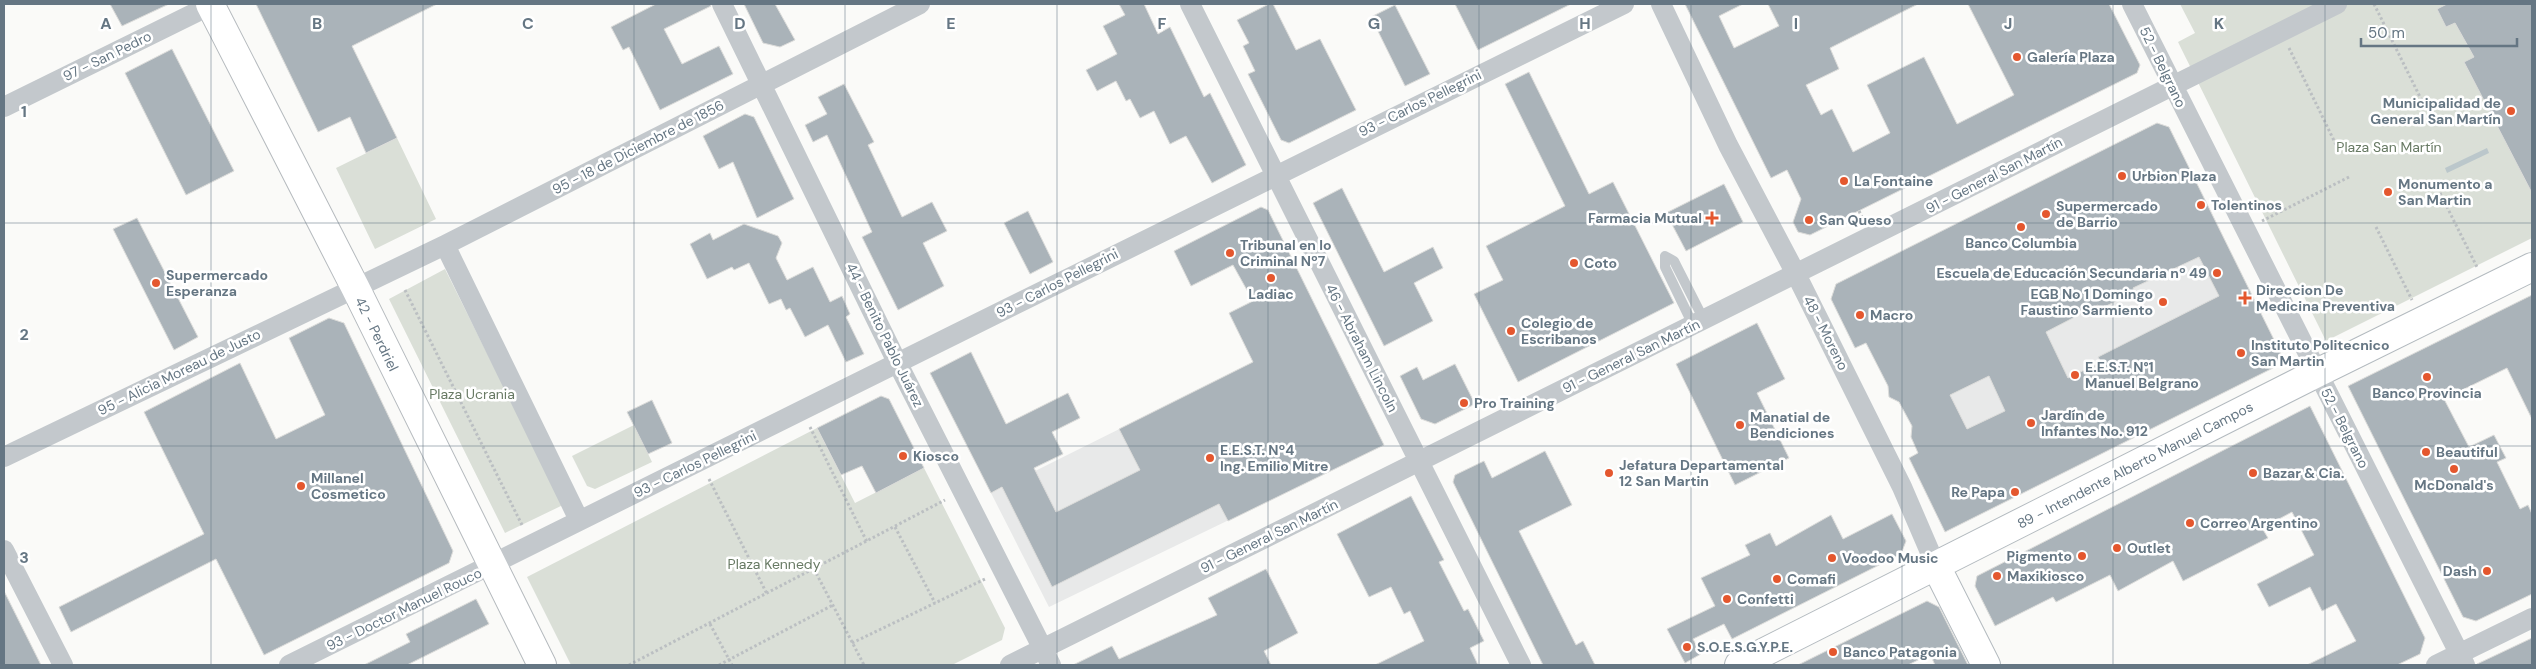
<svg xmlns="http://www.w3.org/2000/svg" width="2536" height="669" font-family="'DM Sans',sans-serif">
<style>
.built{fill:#e8e9e9}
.green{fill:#dadfd7}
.water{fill:#bbc7cb}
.building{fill:#aab3b9;stroke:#dcdcda;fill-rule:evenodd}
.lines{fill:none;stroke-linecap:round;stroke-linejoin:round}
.secondary-casing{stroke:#b3babf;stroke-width:30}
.primary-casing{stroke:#b5babe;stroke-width:30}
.path{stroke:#bbbfc2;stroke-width:3;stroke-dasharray:2.5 2.5;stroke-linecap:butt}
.lane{stroke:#c3c8cc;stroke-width:10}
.street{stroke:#c3c8cc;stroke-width:20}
.secondary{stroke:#fff;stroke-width:28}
.primary{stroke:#fff;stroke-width:28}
.grid{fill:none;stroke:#657683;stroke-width:1;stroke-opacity:0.55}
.poi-dot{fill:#e4572e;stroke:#fff;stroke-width:2}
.labels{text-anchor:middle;stroke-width:5;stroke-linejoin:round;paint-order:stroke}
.street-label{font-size:14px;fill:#657683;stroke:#fff}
.poi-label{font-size:14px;font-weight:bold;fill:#657683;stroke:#fff;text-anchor:start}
.park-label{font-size:14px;fill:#687a64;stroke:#fff}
.grid-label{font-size:16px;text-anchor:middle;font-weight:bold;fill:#657683;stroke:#fff;stroke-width:5;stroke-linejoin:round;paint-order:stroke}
</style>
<rect width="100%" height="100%" fill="#fafaf8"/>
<!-- built -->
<path class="built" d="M2212,216L2261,314L2098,357L2137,436L2029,490L1993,417L1967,429L1932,359Z
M1326,326L1384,445L1049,607L991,493Z"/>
<!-- green -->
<path class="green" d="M2180,4H2532V238L2326,341L2178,42L2195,33Z
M397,138L436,219L375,249L336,168Z
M445,269L563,505L505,533L389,299Z
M634,425L652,462L595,489L587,486L572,456Z
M817,428L855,503L924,468L1005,628L1002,640L952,665H571L527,577Z"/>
<!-- water -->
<path class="water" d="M2487,148L2489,153L2447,173L2445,168Z"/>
<!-- building -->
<path class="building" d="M110,4H169L122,26Z
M256,4H437L352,46L397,138L366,153L350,117L318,132Z
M656,4H710L711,6L664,29L682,64L719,46L733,74L660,110L629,47L623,50L611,27Z
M744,4H775L795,40L780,47L763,43Z
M1119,4H1144L1158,34L1170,27L1204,97L1210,93L1246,165L1212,183L1186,136L1170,144L1154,111L1140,118L1130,99L1126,101L1116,81L1097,91L1086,70L1117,54L1103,26L1125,15Z
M1269,4H1273L1296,50L1320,39L1356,110L1289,143L1281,140L1248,74L1255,71L1243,46L1249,43L1237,20Z
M1455,4H1571L1478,50Z
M1685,4H1743L1719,16L1734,48L1779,26L1768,4H1918L1830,48L1839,69L1806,85L1821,115L1832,109L1853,152L1890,133L1867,85L1924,57L1957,124L2014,95L1968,4H2109L2140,65L2137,73L1810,235L1798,232L1793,222L1801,199L1787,170L1771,178Z
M2447,4H2532V193L2464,62L2474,57L2455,23L2446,27L2437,9Z
M1395,5L1430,74L1405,86L1371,17Z
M172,49L234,171L186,195L125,73Z
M1529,72L1589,194L1613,182L1674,303L1518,382L1474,294L1503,280L1486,246L1565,206L1505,84Z
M844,84L874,142L868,145L902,217L932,202L947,231L923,243L944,286L898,310L862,237L872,232L827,135L813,142L805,125L827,114L818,97Z
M745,114L754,117L794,199L757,218L733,162L719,169L703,136Z
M2157,123L2169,127L2285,362L1945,532L1909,458L1918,453L1911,437L1912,426L1899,402L1889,397L1888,386L1866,343L1855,348L1831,299L1836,284ZM2199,257L2219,296L2098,357L2101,362L2068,378L2046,332L2098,305L2100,309L2135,292L2133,288ZM1989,376L2005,411L1967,429L1950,395Z
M1724,184L1743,222L1686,251L1666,213Z
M1342,188L1384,272L1433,247L1443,268L1414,283L1433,321L1384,346L1313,203Z
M1261,207L1268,210L1384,445L1228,521L1219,504L1052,587L1002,487L991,493L930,373L971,352L1006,424L1068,393L1080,418L1052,432L1063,454L1034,468L1056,512L1140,470L1119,429L1253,362L1229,313L1253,301L1233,265L1191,286L1174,251Z
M1028,211L1053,262L1030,274L1004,223Z
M137,218L198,337L174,350L113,229Z
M744,224L778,236L782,243L776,258L787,280L813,267L830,302L842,296L850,314L846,317L864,354L846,362L828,325L805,337L790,308L786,310L781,299L769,304L749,263L734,270L732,267L707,279L690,244L710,233L713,240Z
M2532,295V419L2507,368L2444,399L2469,447L2494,435L2506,458L2497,462L2520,509L2528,505L2532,514V594L2476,621L2463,617L2348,386Z
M329,318L344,323L453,551L449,563L264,655L216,559L71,632L59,607L204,534L144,412L240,363L276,439L325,415L289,338Z
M1757,323L1785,379L1757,393L1789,458L1735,485L1676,364Z
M1455,364L1475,404L1435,424L1421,419L1400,376L1417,367L1423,380Z
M881,396L889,399L924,468L876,493L862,466L841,475L817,428Z
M652,400L672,443L648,454L627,412Z
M2310,406L2425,638L2420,654L2397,665H2307L2356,641L2336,604L2322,611L2310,587L2269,607L2257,584L2314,555L2292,512L2262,528L2268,538L2183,581L2173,561L2118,591L2110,575L2056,602L2053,597L1995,626L1975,586L1977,576Z
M1545,451L1572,505L1519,531L1576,645L1583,641L1595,665H1543L1453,482L1455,475L1484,461L1492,478Z
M1411,496L1444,560L1439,562L1464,611L1468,609L1484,641L1470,648L1478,665H1375L1424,641L1410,611L1404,614L1391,587L1369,597L1337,534Z
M1892,514L1906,541L1901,554L1732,639L1724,624L1693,639L1701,654L1685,663L1667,629L1715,606L1701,578L1750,555L1745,545L1770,533L1776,546L1831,515L1843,539Z
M1266,569L1298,633L1264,651L1271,665H1073L1112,646L1119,659L1217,615L1208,598Z
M4,591L41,665H4Z
M476,599L489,624L407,665H364L410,642L406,634Z
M1927,601L1939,607L1968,665H1935L1930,654L1908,665H1798Z
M2532,638V665H2477V664Z"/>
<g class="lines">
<!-- secondary casing -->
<g class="secondary-casing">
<path id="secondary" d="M1936,566L1986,665
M1739,665L2317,373L2532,267"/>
</g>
<!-- primary casing -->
<g class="primary-casing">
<path id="primary" d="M210,4L355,287L542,665"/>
</g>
<!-- path -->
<path class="path" d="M2374,4L2426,109
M2289,48L2340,153
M2440,193L2478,269
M1859,211L1862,217
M2262,221L2351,176
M2376,227L2412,300
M405,290L522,525
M810,427L867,542
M709,479L767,594
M895,527L935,603
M814,569L864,665
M710,624L732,665
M852,643L985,579
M629,665L945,500
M719,665L833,605"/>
<!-- lane -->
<path class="lane" d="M1693,325L1665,267V256L1674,261L1704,320"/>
<!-- street -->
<path class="street" d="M722,4L898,364L1051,665
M1190,4L1521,665
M1661,4L1728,145L1796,274L1902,487L1936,566
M2132,4L2465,665
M4,107L213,4
M445,245L579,520
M4,457L445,245L920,4
M4,550L63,665
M289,665C735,446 1177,221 1624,4
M1010,665L2337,4
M2436,665L2532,618"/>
<!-- secondary -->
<use href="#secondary" class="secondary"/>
<!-- primary -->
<use href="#primary" class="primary"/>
</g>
<!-- grid -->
<path class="grid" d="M211,4V665M423,4V665M634,4V665M845,4V665M1057,4V665M1268,4V665M1479,4V665M1691,4V665M1902,4V665M2113,4V665M2325,4V665M4,223H2532M4,446H2532"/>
<!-- markers -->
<g class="poi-dot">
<circle cx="2017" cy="57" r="5"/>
<circle cx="2511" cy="111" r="5"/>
<circle cx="2122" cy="176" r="5"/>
<circle cx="1844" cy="181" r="5"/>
<circle cx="2388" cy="192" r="5"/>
<circle cx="2201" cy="205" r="5"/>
<circle cx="2046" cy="214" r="5"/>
<path d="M1709.5 210.5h5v5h5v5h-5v5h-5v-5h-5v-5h5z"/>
<circle cx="1809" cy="220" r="5"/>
<circle cx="2021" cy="227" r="5"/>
<circle cx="1230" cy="253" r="5"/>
<circle cx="1574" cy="263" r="5"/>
<circle cx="2217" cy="273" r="5"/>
<circle cx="1271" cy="278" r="5"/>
<circle cx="156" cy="283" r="5"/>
<path d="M2242.5 290.5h5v5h5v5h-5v5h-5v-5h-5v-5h5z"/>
<circle cx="2163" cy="302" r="5"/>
<circle cx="1860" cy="315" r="5"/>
<circle cx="1511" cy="331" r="5"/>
<circle cx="2241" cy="353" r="5"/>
<circle cx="2075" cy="375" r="5"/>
<circle cx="2427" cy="377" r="5"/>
<circle cx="1464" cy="403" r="5"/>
<circle cx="2031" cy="423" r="5"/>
<circle cx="1740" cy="425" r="5"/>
<circle cx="2426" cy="452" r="5"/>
<circle cx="903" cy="456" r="5"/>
<circle cx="1210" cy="458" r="5"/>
<circle cx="2454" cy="469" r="5"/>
<circle cx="1609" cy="473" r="5"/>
<circle cx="2253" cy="473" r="5"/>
<circle cx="301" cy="486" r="5"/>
<circle cx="2015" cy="492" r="5"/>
<circle cx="2190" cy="523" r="5"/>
<circle cx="2117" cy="548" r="5"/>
<circle cx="2082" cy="556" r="5"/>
<circle cx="1832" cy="558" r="5"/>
<circle cx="2487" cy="571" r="5"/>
<circle cx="1997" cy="576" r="5"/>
<circle cx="1777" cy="579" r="5"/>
<circle cx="1727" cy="599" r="5"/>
<circle cx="1687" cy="647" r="5"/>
<circle cx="1833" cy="652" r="5"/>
</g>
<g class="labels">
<!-- street labels -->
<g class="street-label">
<text transform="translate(107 56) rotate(-26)" y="5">97 - San Pedro</text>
<text transform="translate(2163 67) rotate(64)" y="5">52 - Belgrano</text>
<text transform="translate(1420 103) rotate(-26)" y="5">93 - Carlos Pellegrini</text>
<text transform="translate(638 147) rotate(-27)" y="5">95 - 18 de Diciembre de 1856</text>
<text transform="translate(1994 175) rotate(-27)" y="5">91 - General San Martín</text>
<text transform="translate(1057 283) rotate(-27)" y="5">93 - Carlos Pellegrini</text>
<text transform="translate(1826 333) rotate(63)" y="5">48 - Moreno</text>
<text transform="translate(377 334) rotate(64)" y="5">42 - Perdriel</text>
<text transform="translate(885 335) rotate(64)" y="5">44 - Benito Pablo Juárez</text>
<text transform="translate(1362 348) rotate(63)" y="5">46 - Abraham Lincoln</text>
<text transform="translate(1631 356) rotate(-26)" y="5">91 - General San Martín</text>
<text transform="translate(179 372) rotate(-26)" y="5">95 - Alicia Moreau de Justo</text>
<text transform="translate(2345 428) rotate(63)" y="5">52 - Belgrano</text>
<text transform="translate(695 464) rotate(-26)" y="5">93 - Carlos Pellegrini</text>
<text transform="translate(2135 465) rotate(-27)" y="5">89 - Intendente Alberto Manuel Campos</text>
<text transform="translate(1269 536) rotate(-26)" y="5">91 - General San Martín</text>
<text transform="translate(404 609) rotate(-26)" y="5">93 - Doctor Manuel Rouco</text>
</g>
<!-- poi labels -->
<g class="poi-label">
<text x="2027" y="62">Galería Plaza</text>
<text x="2501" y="108" text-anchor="end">Municipalidad de<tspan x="2501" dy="16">General San Martín</tspan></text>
<text x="2132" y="181">Urbion Plaza</text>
<text x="1854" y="186">La Fontaine</text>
<text x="2398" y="189">Monumento a<tspan x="2398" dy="16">San Martin</tspan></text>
<text x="2211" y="210">Tolentinos</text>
<text x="2056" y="211">Supermercado<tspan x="2056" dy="16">de Barrio</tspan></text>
<text x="1702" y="223" text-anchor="end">Farmacia Mutual</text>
<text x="1819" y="225">San Queso</text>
<text x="2021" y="248" text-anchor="middle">Banco Columbia</text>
<text x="1240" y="250">Tribunal en lo<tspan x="1240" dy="16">Criminal Nº7</tspan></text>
<text x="1584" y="268">Coto</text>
<text x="2207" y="278" text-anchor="end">Escuela de Educación Secundaria nº 49</text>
<text x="166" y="280">Supermercado<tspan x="166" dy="16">Esperanza</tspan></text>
<text x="2256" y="295">Direccion De<tspan x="2256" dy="16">Medicina Preventiva</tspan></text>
<text x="1271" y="299" text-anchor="middle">Ladiac</text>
<text x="2153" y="299" text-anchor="end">EGB No 1 Domingo<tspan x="2153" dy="16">Faustino Sarmiento</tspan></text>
<text x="1870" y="320">Macro</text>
<text x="1521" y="328">Colegio de<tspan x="1521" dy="16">Escribanos</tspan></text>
<text x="2251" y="350">Instituto Politecnico<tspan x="2251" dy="16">San Martin</tspan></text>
<text x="2085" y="372">E.E.S.T. N°1<tspan x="2085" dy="16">Manuel Belgrano</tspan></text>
<text x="2427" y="398" text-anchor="middle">Banco Provincia</text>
<text x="1474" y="408">Pro Training</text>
<text x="2041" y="420">Jardín de<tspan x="2041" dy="16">Infantes No. 912</tspan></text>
<text x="1750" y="422">Manatial de<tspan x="1750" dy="16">Bendiciones</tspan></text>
<text x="1220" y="455">E.E.S.T. Nº4<tspan x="1220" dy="16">Ing. Emilio Mitre</tspan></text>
<text x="2436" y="457">Beautiful</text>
<text x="913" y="461">Kiosco</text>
<text x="1619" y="470">Jefatura Departamental<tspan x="1619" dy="16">12 San Martin</tspan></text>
<text x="2263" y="478">Bazar &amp; Cia.</text>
<text x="311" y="483">Millanel<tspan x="311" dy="16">Cosmetico</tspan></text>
<text x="2454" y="490" text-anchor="middle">McDonald's</text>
<text x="2005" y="497" text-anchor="end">Re Papa</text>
<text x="2200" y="528">Correo Argentino</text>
<text x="2127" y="553">Outlet</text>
<text x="2072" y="561" text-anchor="end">Pigmento</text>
<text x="1842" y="563">Voodoo Music</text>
<text x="2477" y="576" text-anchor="end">Dash</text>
<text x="2007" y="581">Maxikiosco</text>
<text x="1787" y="584">Comafi</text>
<text x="1737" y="604">Confetti</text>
<text x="1697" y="652">S.O.E.S.G.Y.P.E.</text>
<text x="1843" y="657">Banco Patagonia</text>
</g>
<!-- park labels -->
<g class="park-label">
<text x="2389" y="152">Plaza San Martín</text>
<text x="472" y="399">Plaza Ucrania</text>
<text x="774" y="569">Plaza Kennedy</text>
</g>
</g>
<g class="grid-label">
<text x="106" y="29">A</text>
<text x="317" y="29">B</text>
<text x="528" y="29">C</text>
<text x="740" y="29">D</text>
<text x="951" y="29">E</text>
<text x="1162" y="29">F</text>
<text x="1374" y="29">G</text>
<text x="1585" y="29">H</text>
<text x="1796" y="29">I</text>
<text x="2008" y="29">J</text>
<text x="2219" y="29">K</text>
<text x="24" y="117">1</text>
<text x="24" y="340">2</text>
<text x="24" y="563">3</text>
</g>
<!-- border -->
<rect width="2536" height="669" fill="none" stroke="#657683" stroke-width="10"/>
<!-- scale -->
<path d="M2361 38v8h156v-8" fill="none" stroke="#657683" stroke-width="2.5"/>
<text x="2368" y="38" font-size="15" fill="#657683" stroke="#ffffff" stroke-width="4" paint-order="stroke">50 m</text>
</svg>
